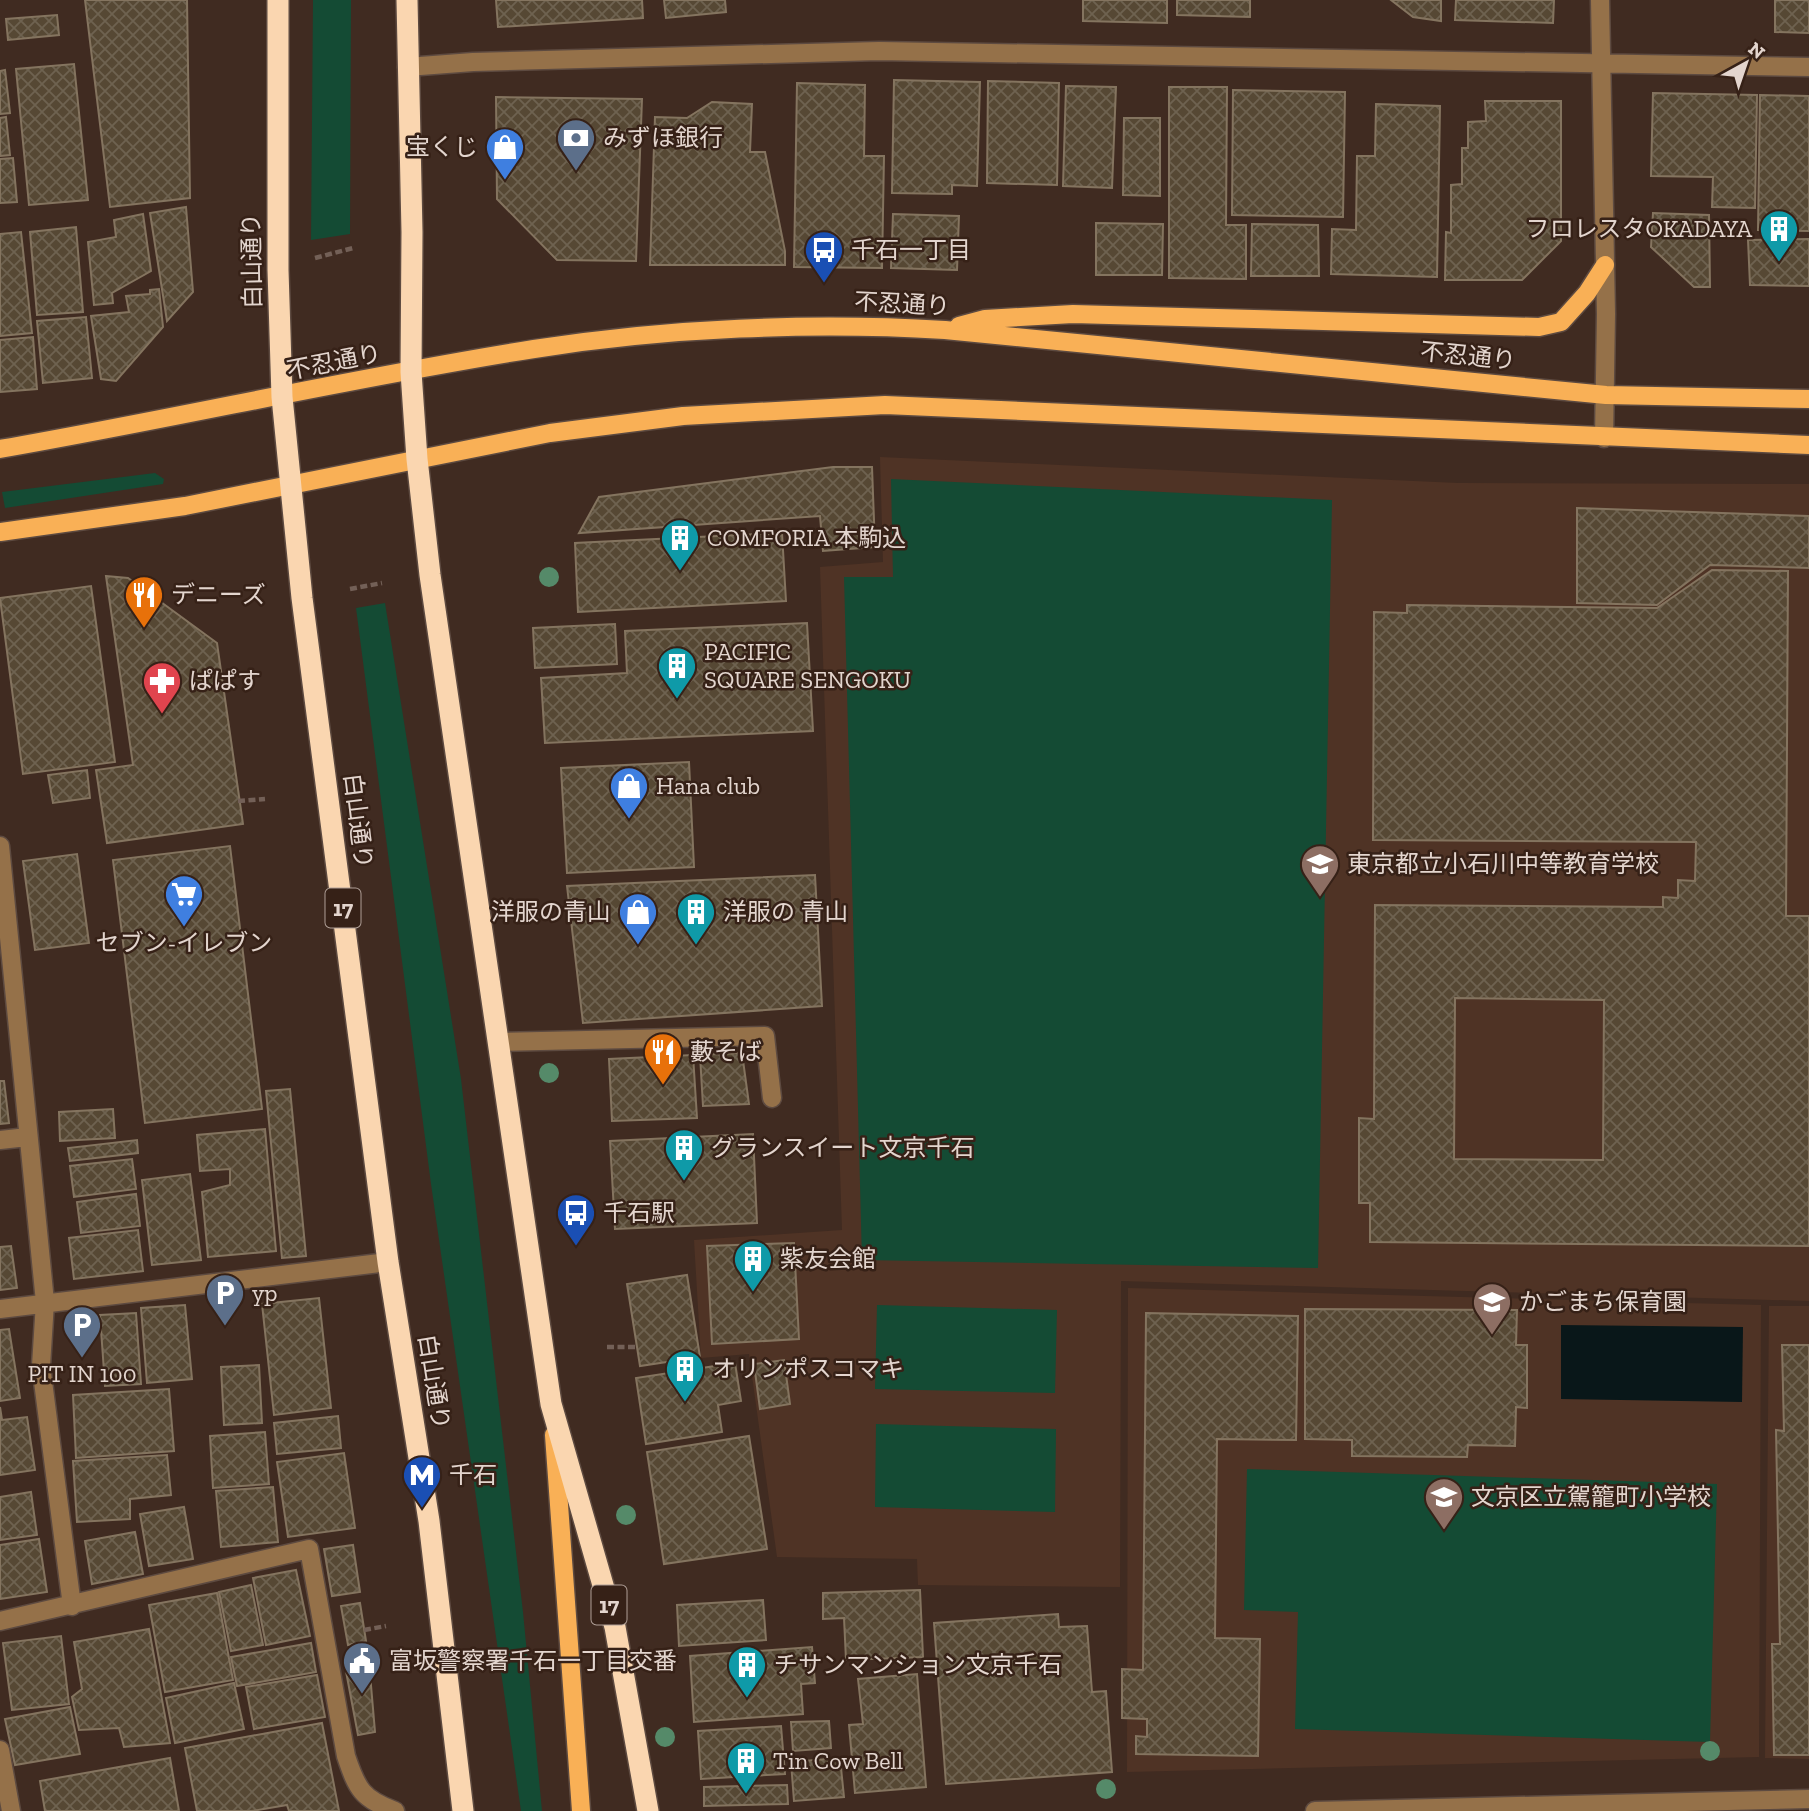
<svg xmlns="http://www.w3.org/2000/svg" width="1809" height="1811" font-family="'Zilla Slab','Noto Sans JP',serif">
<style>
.built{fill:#4f3325}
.green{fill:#144b34}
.water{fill:#091719}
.building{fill:url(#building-cross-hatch);stroke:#84745f;stroke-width:2;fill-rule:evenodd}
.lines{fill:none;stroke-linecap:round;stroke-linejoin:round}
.minor-casing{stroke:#5d4a40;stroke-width:21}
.major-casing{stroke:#5d4a40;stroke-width:21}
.highway-casing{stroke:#5d4a40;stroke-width:24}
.path{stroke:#736057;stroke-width:4.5;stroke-dasharray:7 3.5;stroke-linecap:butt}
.minor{stroke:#957149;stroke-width:18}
.major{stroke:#f9b056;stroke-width:18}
.highway{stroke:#fad6b0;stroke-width:21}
.tree{fill:#558a69}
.labels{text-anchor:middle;stroke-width:5;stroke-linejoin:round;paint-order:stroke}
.shield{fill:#362117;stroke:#af9f97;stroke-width:2}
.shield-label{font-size:23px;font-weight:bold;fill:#e3d5ce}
.poi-label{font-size:24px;fill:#e3d5ce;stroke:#362117;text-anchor:start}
.street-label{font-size:24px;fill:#e3d5ce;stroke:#362117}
</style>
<defs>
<pattern id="building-cross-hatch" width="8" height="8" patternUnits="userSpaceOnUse" patternTransform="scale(1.75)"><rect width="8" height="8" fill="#564834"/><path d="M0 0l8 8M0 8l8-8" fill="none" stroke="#6e6250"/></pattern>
</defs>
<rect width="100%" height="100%" fill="#402b21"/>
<!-- built -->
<path class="built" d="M880,457L1458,483L1809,484V1301L1121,1281L1120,1587L918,1585L917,1559L777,1557L749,1354L701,1358L694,1240L842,1230L820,567L883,562Z
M1128,1288L1761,1305L1759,1757L1127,1772Z
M1769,1306H1809V1759L1765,1758Z"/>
<!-- green -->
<path class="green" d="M313,0H351L350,234L311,240Z
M155,473L164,479L163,484L5,508L2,492Z
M891,479L1332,500L1318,1268L862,1260L844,577H893Z
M385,603L461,1079L523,1612L542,1811H521L431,1184L356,608Z
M877,1305L1057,1310L1055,1393L875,1389Z
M876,1424L1056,1429L1055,1512L875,1507Z
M1247,1469L1717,1484L1710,1742L1295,1729L1298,1612L1244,1610Z"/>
<!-- water -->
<path class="water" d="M1561,1325L1743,1327L1742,1402L1561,1399Z"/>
<!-- building -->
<path class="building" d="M85,0H187L190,198L110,207Z
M496,0H642L643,18L498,27Z
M664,0H725L726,12L666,18Z
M1083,0H1167V23L1083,21Z
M1177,0H1250V17L1177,15Z
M1391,0H1441V21L1413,17Z
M1456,0H1554L1553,23L1455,20Z
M1775,0H1809V33L1775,32Z
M57,15L59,35L8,40L6,19Z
M74,64L88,200L29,205L16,69Z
M5,70L10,113L0,114V71Z
M894,80L980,82L977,186L952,185V194L892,193Z
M988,81L1059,83L1057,185L987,183Z
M797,83L865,85L864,156H884L882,268L794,267Z
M1066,86L1116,87L1112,188L1063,186Z
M1169,87H1227L1226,225H1246V279L1169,278Z
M1233,90L1345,92L1343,217L1232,215Z
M1653,93L1757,95L1755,208L1712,207L1713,177L1651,176Z
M1760,95L1809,96V231L1758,230Z
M496,97L642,99L636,261L557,260L497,199Z
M1485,101H1561V241L1522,280H1445L1446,232L1451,233V185L1462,184V148H1468V122L1486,121Z
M712,102L752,104L750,152H765L785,251V265H650L655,117L687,118Z
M1376,104L1440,106L1437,277L1331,274L1332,229L1356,230L1357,156H1375Z
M6,117L10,155L0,156V118Z
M1124,118H1160V196L1123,195Z
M13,158L17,202L0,203V159Z
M186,207L193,292L167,321L150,213Z
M1653,213L1709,215L1710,287H1694L1651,247Z
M143,214L151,271L112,293L113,303L94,305L88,242L116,237L114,220Z
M893,214L959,216L957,270L891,268Z
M1096,223L1163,224L1162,275H1096Z
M1252,224L1318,225L1319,276H1251Z
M76,227L83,312L37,315L30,232Z
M21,232L32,333L0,336V234Z
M1809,239V286L1750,285L1748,240Z
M159,289L163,327L116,381L101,379L91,316L129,312L126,296L150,294V290Z
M86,317L92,378L43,383L37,321Z
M33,337L37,389L0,392V340Z
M833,467H872L875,547L823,551L820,516L579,533L599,497Z
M1577,508L1809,516V568L1710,565L1657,605L1577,603Z
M782,533L786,601L578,612L575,543Z
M1712,570L1788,571L1786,916H1809V1246L1370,1242V1203H1359V1118L1374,1119L1375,905L1663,907V897L1678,898V880L1695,881L1696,842L1373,840L1374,612L1407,613V605L1657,608ZM1455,998L1604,1000L1603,1160L1454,1159Z
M106,576L128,578L217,643L243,824L107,843L96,770L133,765Z
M91,586L115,762L23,774L0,598Z
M807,623L813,731L545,743L541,678L627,673L625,631Z
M615,624L617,664L535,668L533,628Z
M689,762L694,867L567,873L561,768Z
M87,770L90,798L53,803L48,775Z
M230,846L262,1109L145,1123L113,860Z
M77,854L89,943L35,950L23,861Z
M815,875L822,1006L583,1023L567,886Z
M742,1053L749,1104L703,1106L700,1055Z
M693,1055L697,1118L612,1121L609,1059Z
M0,1081H4L9,1123L0,1124Z
M290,1089L306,1256L282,1258L266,1091Z
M113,1109L115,1138L60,1141L59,1112Z
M265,1129L276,1251L208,1257L202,1192L230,1185V1169L200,1171L197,1135Z
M753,1134L757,1223L615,1229L610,1141Z
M137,1140L138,1153L70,1161L68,1148Z
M132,1159L136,1189L74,1197L70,1166Z
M190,1174L201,1260L152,1265L142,1180Z
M136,1194L140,1226L81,1233L77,1202Z
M138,1230L143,1271L74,1279L69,1238Z
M794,1243L799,1339L712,1344L707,1246Z
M11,1246L17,1288L0,1290V1247Z
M687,1275L700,1357L640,1366L627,1284Z
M319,1298L331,1408L274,1415L262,1304Z
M185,1305L192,1379L147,1383L141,1308Z
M1305,1309L1517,1310L1516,1345H1527V1408L1516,1407L1515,1446L1468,1445L1467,1457L1352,1456V1440L1305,1439Z
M136,1313L141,1384L105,1386L100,1315Z
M1146,1313L1298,1316L1296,1440L1217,1439L1215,1638L1260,1639L1258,1756L1136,1754V1736L1147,1737V1719L1122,1718V1669L1143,1670Z
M9,1329L20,1398L0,1401V1330Z
M1782,1345H1809V1755H1774L1772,1644H1780L1776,1430L1784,1431Z
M784,1360L790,1404L760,1409L754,1364Z
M735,1363L741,1401L718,1405L722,1432L646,1444L636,1378Z
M259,1365L262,1423L224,1425L221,1367Z
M169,1389L174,1451L76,1458L73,1395Z
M0,1407L2,1420L27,1417L35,1470L0,1475Z
M338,1416L341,1448L277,1454L274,1423Z
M265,1432L269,1484L213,1488L210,1436Z
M749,1436L767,1549L664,1564L647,1452Z
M344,1453L355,1528L288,1537L277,1462Z
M167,1455L171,1495L130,1499V1519L77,1522L73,1461Z
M273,1487L278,1542L221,1547L216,1491Z
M31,1492L37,1535L0,1540V1497Z
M184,1507L193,1559L149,1566L140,1514Z
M135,1532L143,1574L92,1584L85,1541Z
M39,1539L47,1592L0,1599V1545Z
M353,1545L360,1592L332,1596L324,1549Z
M296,1570L310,1636L266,1645L253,1578Z
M251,1585L263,1645L231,1651L219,1592Z
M920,1590L923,1657L846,1660L844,1618L823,1619V1593Z
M217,1593L233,1680L165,1692L149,1605Z
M763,1600L766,1640L679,1646L677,1605Z
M360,1603L366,1641L348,1645L341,1606Z
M1058,1614L1059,1627L1087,1626L1092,1692L1106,1691L1112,1772L946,1784L934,1623Z
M149,1629L170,1743L124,1747L119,1728L79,1730L72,1697L82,1689L74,1642Z
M61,1636L69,1704L12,1710L3,1643Z
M311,1643L316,1672L237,1686L231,1657Z
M812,1647L815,1683L801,1684L803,1714L694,1722L690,1656Z
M369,1662L375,1732L358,1735L345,1666Z
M917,1674L926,1787L855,1793L849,1725L863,1724L858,1679Z
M317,1675L325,1717L254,1729L246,1687Z
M234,1683L244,1729L175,1743L166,1698Z
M70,1707L80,1754L15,1765L5,1719Z
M829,1721L831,1748L793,1751L791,1722Z
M322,1723L339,1811H289L287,1805L252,1811H197L185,1748Z
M781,1726L785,1774L701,1779L698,1731Z
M170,1758L179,1811H45L40,1781Z
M840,1758L844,1797L794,1801L791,1762Z
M787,1785L788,1804L704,1806V1787Z"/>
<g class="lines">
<!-- minor casing -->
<g class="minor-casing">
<path id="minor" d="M1600,0L1606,314L1604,438
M407,67L473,62L879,51L1809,67
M0,846L45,1302L41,1366L72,1606
M498,1042L765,1036L772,1098
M0,1140L27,1137
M0,1309L388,1262
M0,1621L309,1549L346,1756C357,1789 362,1799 395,1811
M0,1750L11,1811
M1315,1811L1809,1799"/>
</g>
<!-- major casing -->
<g class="major-casing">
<path id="major" d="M959,326L985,319L1073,314L1539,327L1561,322L1587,293L1605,265
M0,449C178,418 356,377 534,349C667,328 811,322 945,330L1606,395L1809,399
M0,532L185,506L550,433L683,416L885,405L1809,445
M554,1435L581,1811"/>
</g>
<!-- highway casing -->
<g class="highway-casing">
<path id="highway" d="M278,0V270L282,397L302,598L388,1262L429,1521L463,1811
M407,0L412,232L411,372L417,459L430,575L551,1404L615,1627L648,1811"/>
</g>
<!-- path -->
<path class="path" d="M315,258L353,248
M350,589L382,583
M238,801L265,799
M607,1347H637
M364,1630L386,1626"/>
<!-- minor -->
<use href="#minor" class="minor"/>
<!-- major -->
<use href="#major" class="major"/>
<!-- highway -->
<use href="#highway" class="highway"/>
</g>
<!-- trees -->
<g class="tree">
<circle cx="549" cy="577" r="10"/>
<circle cx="549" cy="1073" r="10"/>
<circle cx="626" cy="1515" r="10"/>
<circle cx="665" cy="1737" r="10"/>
<circle cx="1710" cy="1751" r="10"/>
<circle cx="1106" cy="1789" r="10"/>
</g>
<!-- icons -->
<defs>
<g id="bank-pin" transform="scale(2.0125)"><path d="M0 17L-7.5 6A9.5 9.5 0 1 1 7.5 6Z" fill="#5c6f8a" stroke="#362117"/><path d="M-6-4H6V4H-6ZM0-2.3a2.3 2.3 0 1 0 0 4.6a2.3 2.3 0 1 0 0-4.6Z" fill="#fff"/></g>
<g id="shop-pin" transform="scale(2.0125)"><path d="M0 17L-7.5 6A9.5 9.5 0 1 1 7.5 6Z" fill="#3f7fe0" stroke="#362117"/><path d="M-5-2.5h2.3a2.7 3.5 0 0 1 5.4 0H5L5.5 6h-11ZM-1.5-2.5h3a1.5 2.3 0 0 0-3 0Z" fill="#fff"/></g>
<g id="building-pin" transform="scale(2.0125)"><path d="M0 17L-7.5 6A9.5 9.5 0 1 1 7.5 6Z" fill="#0f9aa8" stroke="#362117"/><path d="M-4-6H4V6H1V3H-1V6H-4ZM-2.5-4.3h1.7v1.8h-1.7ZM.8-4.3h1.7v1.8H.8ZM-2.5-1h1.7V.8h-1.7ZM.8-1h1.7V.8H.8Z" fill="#fff"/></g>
<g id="bus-pin" transform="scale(2.0125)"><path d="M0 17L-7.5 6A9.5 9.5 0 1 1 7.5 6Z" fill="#1a4fb4" stroke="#362117"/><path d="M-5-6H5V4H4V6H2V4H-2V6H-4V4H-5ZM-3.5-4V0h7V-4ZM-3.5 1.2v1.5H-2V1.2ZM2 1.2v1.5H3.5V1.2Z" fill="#fff"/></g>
<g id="restaurant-pin" transform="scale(2.0125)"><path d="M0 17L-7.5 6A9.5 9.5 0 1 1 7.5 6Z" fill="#e8710a" stroke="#362117"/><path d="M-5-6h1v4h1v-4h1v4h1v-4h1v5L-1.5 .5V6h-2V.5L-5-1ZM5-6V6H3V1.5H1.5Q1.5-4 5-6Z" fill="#fff"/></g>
<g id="pharmacy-pin" transform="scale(2.0125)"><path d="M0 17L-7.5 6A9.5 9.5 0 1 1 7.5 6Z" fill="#e0444e" stroke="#362117"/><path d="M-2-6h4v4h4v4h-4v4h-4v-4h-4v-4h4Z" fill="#fff"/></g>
<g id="school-pin" transform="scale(2.0125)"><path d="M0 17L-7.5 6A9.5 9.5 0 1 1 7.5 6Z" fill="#8d6e63" stroke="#362117"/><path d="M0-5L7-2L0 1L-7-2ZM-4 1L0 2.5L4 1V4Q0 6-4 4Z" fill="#fff"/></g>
<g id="supermarket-pin" transform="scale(2.0125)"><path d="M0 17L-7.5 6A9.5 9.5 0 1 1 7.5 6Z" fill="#3f7fe0" stroke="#362117"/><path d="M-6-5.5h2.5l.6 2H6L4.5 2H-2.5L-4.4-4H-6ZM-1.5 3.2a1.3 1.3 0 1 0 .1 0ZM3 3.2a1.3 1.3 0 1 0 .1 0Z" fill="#fff"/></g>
<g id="parking-pin" transform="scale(2.0125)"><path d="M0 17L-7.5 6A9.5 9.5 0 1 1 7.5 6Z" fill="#5c6f8a" stroke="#362117"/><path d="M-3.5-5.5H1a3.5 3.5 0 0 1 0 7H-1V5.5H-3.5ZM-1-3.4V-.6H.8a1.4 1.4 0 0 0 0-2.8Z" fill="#fff"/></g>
<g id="metro-pin" transform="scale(2.0125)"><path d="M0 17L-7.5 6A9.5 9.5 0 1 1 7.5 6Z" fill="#1a4fb4" stroke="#362117"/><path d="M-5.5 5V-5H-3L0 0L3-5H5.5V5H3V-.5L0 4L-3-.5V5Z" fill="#fff"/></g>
<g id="civic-pin" transform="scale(2.0125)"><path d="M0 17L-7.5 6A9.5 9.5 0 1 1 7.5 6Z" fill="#5c6f8a" stroke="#362117"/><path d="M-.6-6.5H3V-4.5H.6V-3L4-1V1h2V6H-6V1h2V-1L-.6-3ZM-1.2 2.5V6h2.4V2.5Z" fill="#fff"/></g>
</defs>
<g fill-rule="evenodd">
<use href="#bank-pin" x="576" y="138"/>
<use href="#shop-pin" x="505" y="147"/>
<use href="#building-pin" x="1779" y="229"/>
<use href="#bus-pin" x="824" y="250"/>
<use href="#building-pin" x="680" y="538"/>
<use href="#restaurant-pin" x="144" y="595"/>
<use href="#building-pin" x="677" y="666"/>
<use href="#pharmacy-pin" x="162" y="681"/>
<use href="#shop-pin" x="629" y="786"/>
<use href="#school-pin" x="1320" y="864"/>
<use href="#supermarket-pin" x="184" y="894"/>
<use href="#shop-pin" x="638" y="912"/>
<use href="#building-pin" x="696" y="912"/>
<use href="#restaurant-pin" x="663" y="1052"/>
<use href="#building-pin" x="684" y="1148"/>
<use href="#bus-pin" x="576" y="1213"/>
<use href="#building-pin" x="753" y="1259"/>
<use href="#parking-pin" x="225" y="1293"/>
<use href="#school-pin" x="1492" y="1302"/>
<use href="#parking-pin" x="82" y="1325"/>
<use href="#building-pin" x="685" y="1369"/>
<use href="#metro-pin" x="422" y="1475"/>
<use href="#school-pin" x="1444" y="1497"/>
<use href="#civic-pin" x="362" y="1661"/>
<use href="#building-pin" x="747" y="1665"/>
<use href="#building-pin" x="746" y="1761"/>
</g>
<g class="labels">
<!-- shield labels -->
<g class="shield">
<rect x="325.5" y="888.5" width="35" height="39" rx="5"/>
<rect x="591.5" y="1585.5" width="35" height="39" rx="5"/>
</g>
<g class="shield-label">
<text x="343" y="916">17</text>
<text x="609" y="1613">17</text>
</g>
<!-- poi labels -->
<g class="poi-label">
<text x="603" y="146">みずほ銀行</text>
<text x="478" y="155" text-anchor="end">宝くじ</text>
<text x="1752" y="237" text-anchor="end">フロレスタOKADAYA</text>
<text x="851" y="258">千石一丁目</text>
<text x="707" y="546">COMFORIA 本駒込</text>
<text x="171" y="603">デニーズ</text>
<text x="704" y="660">PACIFIC<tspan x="704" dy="28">SQUARE SENGOKU</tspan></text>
<text x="189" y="689">ぱぱす</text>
<text x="656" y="794">Hana club</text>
<text x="1347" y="872">東京都立小石川中等教育学校</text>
<text x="611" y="920" text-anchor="end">洋服の青山</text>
<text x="723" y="920">洋服の 青山</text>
<text x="184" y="951" text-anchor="middle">セブン-イレブン</text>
<text x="690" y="1060">藪そば</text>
<text x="711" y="1156">グランスイート文京千石</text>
<text x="603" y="1221">千石駅</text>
<text x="780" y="1267">紫友会館</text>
<text x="252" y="1301">yp</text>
<text x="1519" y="1310">かごまち保育園</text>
<text x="712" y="1377">オリンポスコマキ</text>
<text x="82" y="1382" text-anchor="middle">PIT IN 100</text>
<text x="449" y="1483">千石</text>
<text x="1471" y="1505">文京区立駕籠町小学校</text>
<text x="389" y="1669">富坂警察署千石一丁目交番</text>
<text x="774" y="1673">チサンマンション文京千石</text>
<text x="773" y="1769">Tin Cow Bell</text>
</g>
<!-- street labels -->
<g class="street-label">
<text transform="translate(252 261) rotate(-91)" y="8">白山通り</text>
<text transform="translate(902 304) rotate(3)" y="8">不忍通り</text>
<text transform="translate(1468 356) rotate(6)" y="8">不忍通り</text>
<text transform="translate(334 362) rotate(-11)" y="8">不忍通り</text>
<text transform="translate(358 821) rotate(83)" y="8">白山通り</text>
<text transform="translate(434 1382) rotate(81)" y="8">白山通り</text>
</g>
</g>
<!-- north arrow -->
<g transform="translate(1746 63) rotate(40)" stroke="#362117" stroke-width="5" paint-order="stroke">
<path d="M0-5L12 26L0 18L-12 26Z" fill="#e3d5ce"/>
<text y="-10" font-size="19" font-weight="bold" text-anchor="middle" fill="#e3d5ce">N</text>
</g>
</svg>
